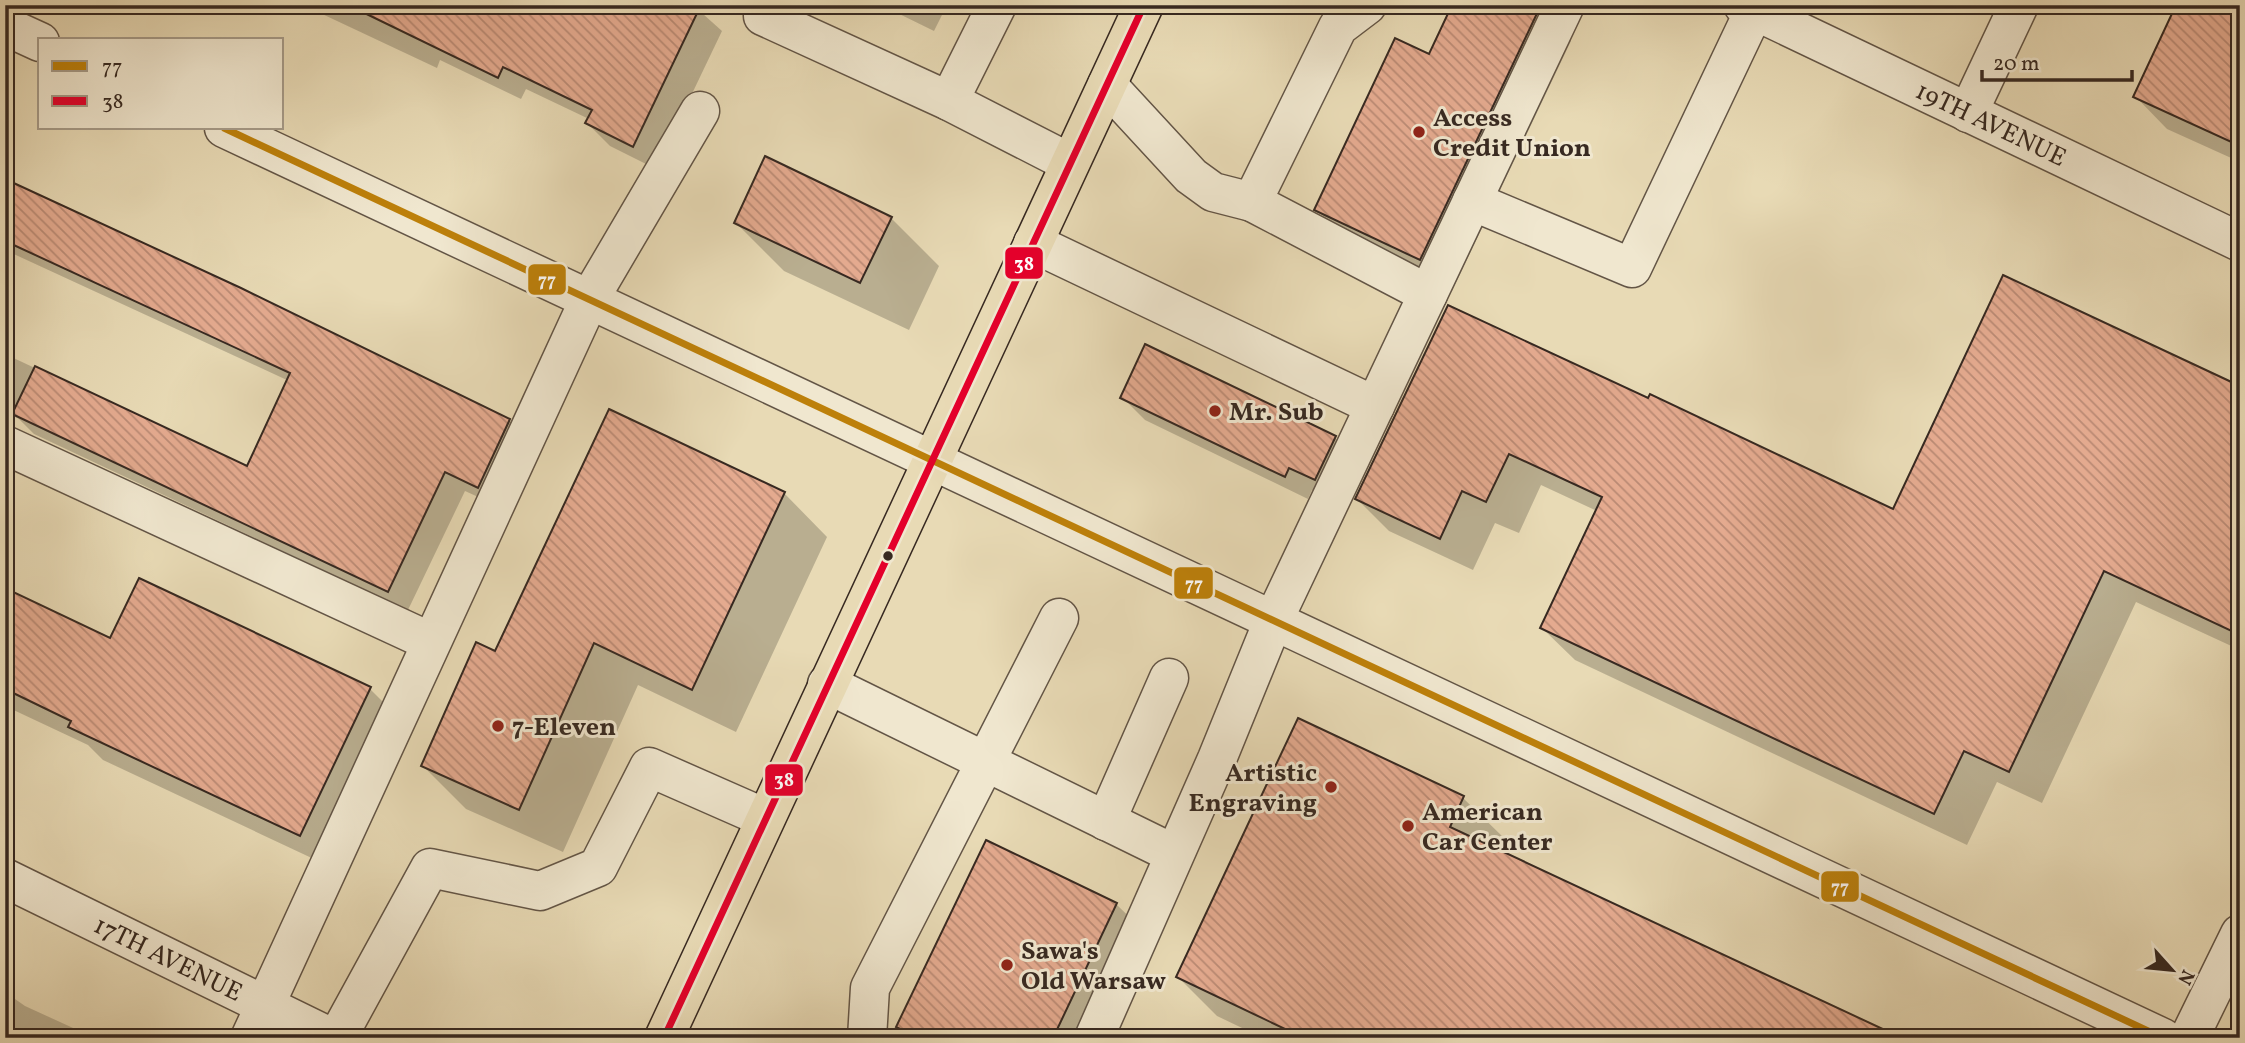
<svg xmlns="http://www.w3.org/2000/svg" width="2245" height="1043" font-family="Vollkorn,serif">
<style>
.shadow{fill:#0003}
.building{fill:url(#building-back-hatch);stroke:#372921;stroke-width:2}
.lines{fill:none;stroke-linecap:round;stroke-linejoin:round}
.minor-casing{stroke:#635546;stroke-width:41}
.major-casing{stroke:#372921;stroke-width:41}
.minor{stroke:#f0e7cf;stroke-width:38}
.major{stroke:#e8dab5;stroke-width:38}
.bus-1-casing{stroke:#f0e7cf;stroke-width:12}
.bus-2-casing{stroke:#f0e7cf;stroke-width:12}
.bus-1{stroke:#bd800a;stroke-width:7}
.bus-2{stroke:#e4002b;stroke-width:7}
.poi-dot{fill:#8f2418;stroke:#f0e7cf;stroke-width:2.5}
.bus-dot{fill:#372921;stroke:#f0e7cf;stroke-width:2.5}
.labels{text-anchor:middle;stroke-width:6;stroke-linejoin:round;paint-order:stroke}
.poi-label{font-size:26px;font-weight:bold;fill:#372921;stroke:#f0e7cf;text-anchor:start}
.street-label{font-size:26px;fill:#372921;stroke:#f0e7cf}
.line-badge{stroke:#f0e7cf;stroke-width:2.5}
.badge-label{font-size:19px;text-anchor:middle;font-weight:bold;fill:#fff}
</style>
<defs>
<pattern id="building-back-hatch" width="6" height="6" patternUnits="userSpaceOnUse" patternTransform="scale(1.75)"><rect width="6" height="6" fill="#e4aa8f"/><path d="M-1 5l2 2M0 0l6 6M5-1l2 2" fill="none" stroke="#ba8a74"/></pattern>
</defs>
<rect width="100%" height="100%" fill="#e8dab5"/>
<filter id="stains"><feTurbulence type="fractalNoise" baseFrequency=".00286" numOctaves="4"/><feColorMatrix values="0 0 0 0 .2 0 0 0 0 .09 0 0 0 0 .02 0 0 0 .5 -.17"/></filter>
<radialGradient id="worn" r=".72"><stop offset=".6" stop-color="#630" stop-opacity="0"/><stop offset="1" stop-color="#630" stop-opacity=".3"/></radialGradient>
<!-- shadow -->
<path class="shadow" d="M303,5H693L722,31L656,169L610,146L587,123L589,119L526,89L521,99L440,60L437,68Z
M881,5H947L934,31Z
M2240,5V162L2167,129L2135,96Z
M1539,9L1571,41L1452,291L1348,241L1316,209L1430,56Z
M5,180L509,420L529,440L498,506L465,491L408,610L34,434L19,419L5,412V354L248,468L289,381L5,250Z
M891,218L939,266L909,330L784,271L736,223Z
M1449,307L1894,511L2240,388V650L2136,602L2042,803L1997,782L1967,845L1575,660L1542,628L1597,511L1541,485L1519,533L1495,523L1473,570L1389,531L1357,499Z
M1146,347L1335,438L1358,461L1339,502L1312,490L1308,499L1145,420L1122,397Z
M784,493L827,537L736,732L638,685L563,852L466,809L423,766Z
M140,580L370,689L403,722L333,868L103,760L88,745L5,706V591L111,640Z
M1463,798L1503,837L1496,850L1898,1038H1263L1217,1016L1178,977Z
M1116,904L1149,936L1101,1038H909L898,1027Z
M5,992L25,1006L95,1038H5Z"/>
<!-- building -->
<path class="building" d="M348,5H701L633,147L585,123L592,110L503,67L498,78Z
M1452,5H1541L1420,260L1314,210L1395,38L1429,54Z
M2176,5H2240V146L2133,97Z
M765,156L892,217L860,283L734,223Z
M5,179L241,288L510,419L478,488L445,472L388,592L12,414L35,366L247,466L290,373L5,241Z
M2003,275L2240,386V635L2104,571L2009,772L1964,751L1934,814L1540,628L1602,497L1509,454L1486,502L1462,491L1440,539L1355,499L1448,305L1648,398L1650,394L1893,509Z
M1145,344L1336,436L1315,480L1289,468L1285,477L1120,398Z
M609,409L785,492L692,690L594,643L519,810L421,766L476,642L495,651Z
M139,578L371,687L300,836L68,727L71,721L5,689V588L110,638Z
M1298,718L1464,796L1450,827L1902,1038H1304L1176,977Z
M986,840L1117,903L1053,1038H918L896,1027Z"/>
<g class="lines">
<!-- minor casing -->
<g class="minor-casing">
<g id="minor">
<path d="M997,5L949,101L1070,163"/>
<path d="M1367,5L1338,27L1252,202L1428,294"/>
<path id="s1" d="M1743,5L2240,242"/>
<path d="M763,16L949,101"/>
<path d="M5,26L40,42"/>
<path d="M1107,85L1191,176L1213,192L1252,202"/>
<path d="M1968,113L2019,5"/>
<path d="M224,128L2163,1038"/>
<path d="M1472,201L1632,268L1754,11"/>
<path d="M1033,243L1375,406"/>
<path d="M5,445L431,642"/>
<path d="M827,684L1174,854"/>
<path d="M1106,821L1169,678"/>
<path id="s2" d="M5,878L332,1038"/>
<path d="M250,1038L590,298L700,111"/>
<path d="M337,1038L430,868L540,891L598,867L649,767L765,818"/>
<path d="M867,1038L870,988L1059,618"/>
<path d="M1094,1038L1217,759L1274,619L1565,5"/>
<path d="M2189,1038L2240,934"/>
</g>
</g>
<!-- major casing -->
<g class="major-casing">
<path id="major" d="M664,1038L1144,5"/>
</g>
<!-- minor -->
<use href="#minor" class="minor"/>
<!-- major -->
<use href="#major" class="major"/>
<!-- bus-1 casing -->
<g class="bus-1-casing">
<path id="bus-1" d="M224,128L2163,1038"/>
</g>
<!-- bus-2 casing -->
<g class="bus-2-casing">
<path id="bus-2" d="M664,1038L1144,5"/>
</g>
<!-- bus-1 -->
<use href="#bus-1" class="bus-1"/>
<!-- bus-2 -->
<use href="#bus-2" class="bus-2"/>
</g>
<!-- markers -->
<g class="poi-dot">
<circle cx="1419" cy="132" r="7"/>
<circle cx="1215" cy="411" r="7"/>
<circle cx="498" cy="726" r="7"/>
<circle cx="1331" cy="787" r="7"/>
<circle cx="1408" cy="826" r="7"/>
<circle cx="1007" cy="965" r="7"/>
</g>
<circle class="bus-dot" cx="888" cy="556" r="6"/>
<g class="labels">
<!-- poi labels -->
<g class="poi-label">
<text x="1433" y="126">Access<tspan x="1433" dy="30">Credit Union</tspan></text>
<text x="1229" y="420">Mr. Sub</text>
<text x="512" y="735">7-Eleven</text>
<text x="1317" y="781" text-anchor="end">Artistic<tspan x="1317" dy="30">Engraving</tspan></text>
<text x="1422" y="820">American<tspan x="1422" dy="30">Car Center</tspan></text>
<text x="1021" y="959">Sawa's<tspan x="1021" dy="30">Old Warsaw</tspan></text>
</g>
<!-- street labels -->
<g class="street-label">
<text dy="9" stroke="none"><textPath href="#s1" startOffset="275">19TH AVENUE</textPath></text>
<text dy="9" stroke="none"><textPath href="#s2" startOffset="182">17TH AVENUE</textPath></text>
</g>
</g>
<g class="line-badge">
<rect x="1004" y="246" width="40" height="34" rx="7" fill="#e4002b"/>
<rect x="527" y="263" width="40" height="33" rx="7" fill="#bd800a"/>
<rect x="1173" y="566" width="41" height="34" rx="7" fill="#bd800a"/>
<rect x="764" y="763" width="40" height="34" rx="7" fill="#e4002b"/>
<rect x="1820" y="870" width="40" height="33" rx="7" fill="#bd800a"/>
</g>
<g class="badge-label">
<text x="1024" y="270">38</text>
<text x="547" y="286">77</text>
<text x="1194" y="590">77</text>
<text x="784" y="786">38</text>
<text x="1840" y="893">77</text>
</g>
<!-- margin -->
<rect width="2245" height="1043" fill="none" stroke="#e8dab5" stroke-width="28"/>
<rect x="7" y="7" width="2231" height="1029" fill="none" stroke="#372921" stroke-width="3.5"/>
<rect x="14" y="14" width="2217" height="1015" fill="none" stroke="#372921" stroke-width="2"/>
<!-- legend -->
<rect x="38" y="38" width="245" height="91" fill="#f0e7cf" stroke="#a69b89" stroke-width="2"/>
<rect x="52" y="61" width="35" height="10" fill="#bd800a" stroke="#a69b89" stroke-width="2"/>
<text x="102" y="74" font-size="21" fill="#372921">77</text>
<rect x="52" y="96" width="35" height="10" fill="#e4002b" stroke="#a69b89" stroke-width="2"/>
<text x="102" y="108" font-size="21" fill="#372921">38</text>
<!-- north arrow -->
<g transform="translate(2172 970) rotate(117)" stroke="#f0e7cf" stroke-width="5" paint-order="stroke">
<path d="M0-5L12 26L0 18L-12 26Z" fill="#372921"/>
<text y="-10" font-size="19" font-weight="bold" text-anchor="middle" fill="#372921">N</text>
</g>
<!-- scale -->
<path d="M1982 70v10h150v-10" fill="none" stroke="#372921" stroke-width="3.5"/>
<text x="1993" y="70" font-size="21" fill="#372921" stroke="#f0e7cf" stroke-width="5" paint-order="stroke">20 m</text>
<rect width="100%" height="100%" filter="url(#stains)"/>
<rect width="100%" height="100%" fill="url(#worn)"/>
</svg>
